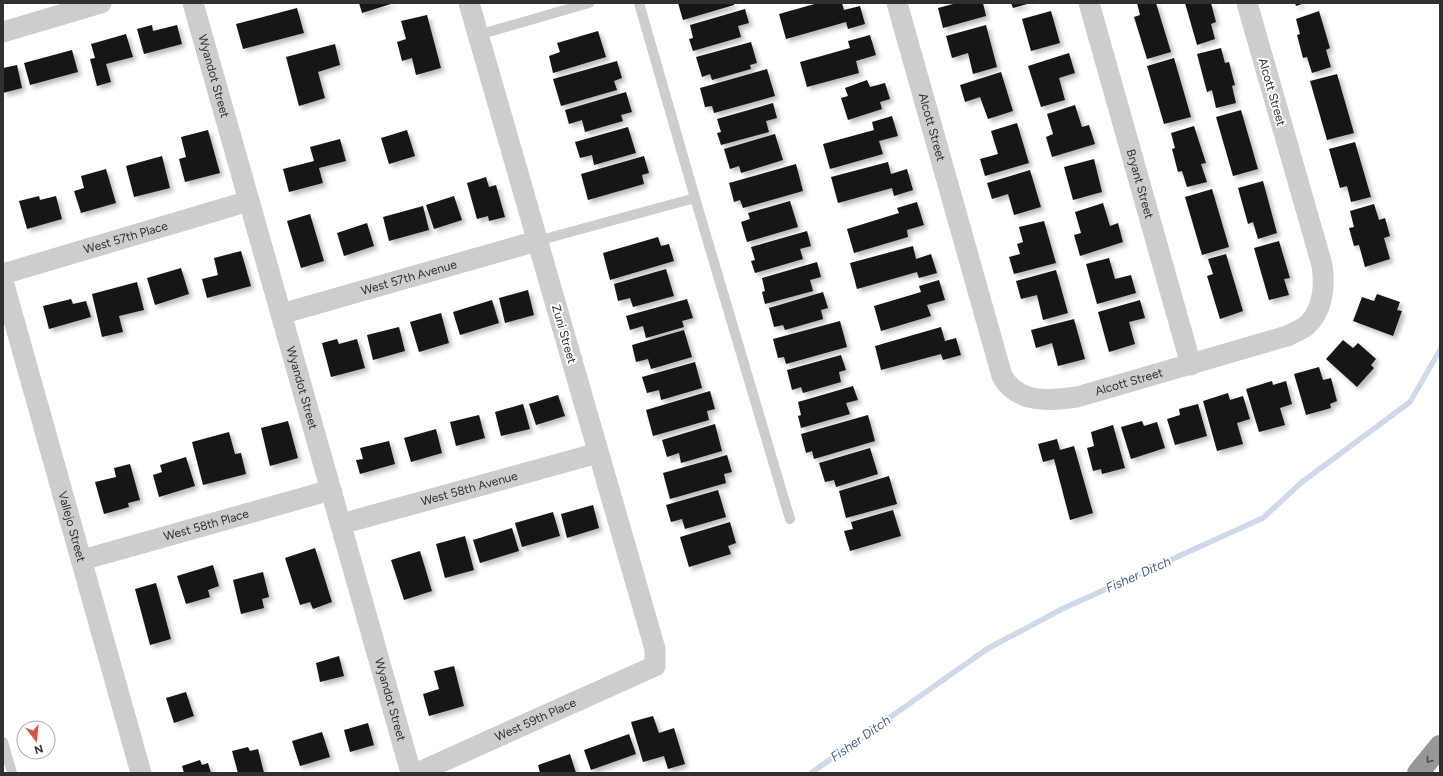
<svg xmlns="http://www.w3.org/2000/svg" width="1443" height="776" font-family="Figtree,sans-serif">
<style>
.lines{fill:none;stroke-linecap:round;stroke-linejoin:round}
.stream{stroke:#ced9e9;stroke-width:5.5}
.building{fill:#171717;filter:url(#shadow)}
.service{stroke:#cdcdcd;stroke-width:10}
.minor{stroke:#cdcdcd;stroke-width:21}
.motorway{stroke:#979797;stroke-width:22}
.oneway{stroke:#4f4f4f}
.labels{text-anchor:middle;stroke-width:4;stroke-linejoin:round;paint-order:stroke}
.street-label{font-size:12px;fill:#303030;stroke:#fff}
.water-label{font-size:13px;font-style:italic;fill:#45638b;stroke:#fff}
</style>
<defs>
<filter id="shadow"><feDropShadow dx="3.5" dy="3.5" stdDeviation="2" flood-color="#0004"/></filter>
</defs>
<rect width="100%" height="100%" fill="#fff"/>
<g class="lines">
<!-- stream -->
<path class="stream" d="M811,773L987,649L1062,609L1263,518L1302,482L1410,402L1440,350"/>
</g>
<!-- building -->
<path class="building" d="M359,3H394L362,13Z
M678,3H734V5L683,20Z
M818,3H842L844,10L860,6L865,24L848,29L846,22L786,39L779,14Z
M952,3H983L986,16L943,28L938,8L953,4Z
M1011,3H1031L1013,8Z
M1137,3H1156L1171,52L1147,59L1134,17L1140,15Z
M1185,3H1211L1216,22L1211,24L1215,39L1197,45Z
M1295,3H1305L1296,6Z
M297,8L304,33L243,49L236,24Z
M745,9L749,23L738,26L741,37L693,51L689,39L693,38L690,25Z
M1051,11L1060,43L1031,51L1022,19Z
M1319,11L1330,48L1326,50L1331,67L1312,73L1307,57L1303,58L1297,35L1300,34L1296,19Z
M427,15L441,68L416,75L412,58L402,61L397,42L406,39L401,21Z
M152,25L153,31L177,25L182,44L144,54L137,29Z
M986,25L997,67L973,74L968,53L952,58L946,36Z
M598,31L606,57L553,73L549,56L560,52L557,43Z
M126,34L133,57L106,64L111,82L97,86L90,59L95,58L91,44Z
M870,35L876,55L856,61L859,73L807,87L800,62L850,48L848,41Z
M751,42L757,63L750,65L751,69L712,80L710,74L702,77L696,57Z
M335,44L340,65L318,72L325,98L299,106L286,57Z
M1221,48L1225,63L1229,62L1235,85L1232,86L1236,103L1216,108L1212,90L1207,92L1197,54Z
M72,50L78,72L30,85L24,63Z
M1069,53L1075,73L1059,78L1065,100L1041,107L1028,66Z
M1174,58L1191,117L1164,124L1147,66Z
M617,61L622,78L614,81L617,90L561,106L553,79Z
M17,65L22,88L3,93V68Z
M767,69L775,96L714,113L712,106L705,107L700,88Z
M1001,72L1013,111L988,119L980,97L965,102L960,85Z
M1337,74L1354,133L1327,140L1310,81Z
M867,80L870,87L885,83L890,99L880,102L882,109L848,120L841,98L848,96L845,88Z
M626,92L632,112L621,115L623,121L585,132L582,120L569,124L565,110Z
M773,103L777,118L766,121L769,132L721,145L717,133L721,132L717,119Z
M1075,105L1082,127L1089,125L1095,144L1052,157L1046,137L1053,134L1047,114Z
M1241,110L1258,169L1233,176L1216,117Z
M892,116L898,136L879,141L883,154L830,169L823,144L874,130L872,122Z
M1017,123L1029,163L985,176L980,159L998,154L991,131Z
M1194,126L1206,163L1201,164L1207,182L1187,187L1182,171L1178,172L1172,149L1175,148L1171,133Z
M628,127L636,153L594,165L592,155L580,158L575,142Z
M208,130L220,173L185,182L179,159L186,157L181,137Z
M407,130L415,156L389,164L381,138Z
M775,134L783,160L741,173L739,166L730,169L724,149Z
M340,139L346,161L319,168L323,183L289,192L283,169L314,161L310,147Z
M1355,142L1371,197L1351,202L1347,186L1340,188L1329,149Z
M162,156L170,188L134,197L126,166Z
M644,156L649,173L642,175L644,184L588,200L581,174Z
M1094,159L1102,192L1073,200L1064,167Z
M888,162L891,174L907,169L913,190L894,196L892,188L838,203L831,177Z
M796,164L803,191L743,208L740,200L734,202L729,183Z
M106,169L116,203L81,213L74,191L84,188L81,176Z
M1030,170L1041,207L1014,215L1008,194L992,199L987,183Z
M486,177L489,187L496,185L505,217L489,221L488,216L477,219L467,183Z
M1263,181L1277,233L1258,239L1253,222L1248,224L1238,188Z
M1212,189L1229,247L1202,255L1185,197Z
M39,196L40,200L56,196L62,219L27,229L19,201Z
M454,196L462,220L434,229L426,205Z
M790,201L798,227L747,242L741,222L750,219L748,213Z
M917,202L924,225L907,230L908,237L854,253L847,229L899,213L897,208Z
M1103,203L1110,226L1118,223L1123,242L1080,256L1074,235L1081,233L1075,212Z
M1374,204L1379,220L1385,218L1390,236L1384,238L1390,259L1365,267L1359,245L1354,246L1349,228L1354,227L1350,211Z
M423,206L429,230L389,241L383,217Z
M310,214L324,261L301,268L287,221Z
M1044,221L1056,263L1014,274L1009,257L1020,254L1017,244L1023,242L1019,227Z
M367,223L374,246L344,256L337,233Z
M807,231L811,246L800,249L803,259L755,273L751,261L755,260L751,247Z
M658,237L661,246L669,244L674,261L610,280L603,253Z
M1279,241L1290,278L1284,279L1289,295L1269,300L1254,248Z
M913,246L916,259L931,254L937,273L919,278L917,272L857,289L850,263Z
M241,251L251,286L207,298L202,279L218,275L214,258Z
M1226,254L1243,311L1220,319L1207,276L1213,274L1208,259Z
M1109,258L1115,279L1131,275L1136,293L1097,304L1086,264Z
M817,262L821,277L810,280L813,291L765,304L762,292L765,291L762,278Z
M181,268L189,294L155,305L147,278Z
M666,269L674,296L633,307L630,298L618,301L614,284Z
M1056,270L1068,313L1043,320L1037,295L1021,299L1016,281Z
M939,280L945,300L927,305L931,316L881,331L874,306L921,292L919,286Z
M137,282L144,310L119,316L123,332L102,337L92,294Z
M528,290L534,315L505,323L499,298Z
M823,292L828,308L821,310L823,319L785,330L783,325L774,327L769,308Z
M1377,294L1400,302L1397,310L1402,311L1393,336L1353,321L1362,297L1374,301Z
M71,299L73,304L86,301L91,317L49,329L43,306Z
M687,299L693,318L682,321L684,327L646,338L643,326L630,330L626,316Z
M492,300L499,323L460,335L453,312Z
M1140,300L1145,318L1129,322L1135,344L1109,352L1098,312Z
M441,313L449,343L419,352L410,322Z
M1074,319L1085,359L1058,366L1052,343L1036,348L1031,330Z
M840,321L847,347L786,364L784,357L778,358L773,339Z
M399,327L405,351L373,360L367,335Z
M941,327L945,341L956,338L961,355L943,360L941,354L881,370L875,346Z
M684,330L692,357L651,369L648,359L636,362L632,345Z
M337,339L339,344L357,339L365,368L331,377L322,343Z
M1343,340L1353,348L1358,343L1376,359L1371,365L1374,368L1357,387L1326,359Z
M841,355L846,370L839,372L841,382L803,393L801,387L792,390L787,370Z
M695,362L702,388L661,400L659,390L647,393L642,377Z
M1319,367L1323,380L1331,378L1337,401L1330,404L1331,408L1306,415L1294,374Z
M1272,381L1273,385L1286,381L1292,404L1280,408L1285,425L1259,432L1246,389Z
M853,386L858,400L846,403L850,414L801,428L798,416L801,415L798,402Z
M710,391L715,409L707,411L709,420L653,436L646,410Z
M1228,393L1230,400L1243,396L1250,419L1237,423L1243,444L1217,451L1203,401Z
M558,395L565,416L536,425L529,404Z
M523,404L530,429L501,436L495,412Z
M1198,404L1207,436L1175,445L1167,419L1180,415L1179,409Z
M479,415L485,438L456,446L450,422Z
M868,415L875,441L814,459L812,451L806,453L801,434Z
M288,421L298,458L270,466L261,428Z
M1142,421L1144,426L1157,422L1165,448L1131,459L1121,427Z
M715,424L722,451L681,463L679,453L667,457L662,440Z
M1113,425L1125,468L1102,474L1101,469L1093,471L1087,448L1094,446L1091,432Z
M436,429L442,453L411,462L404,438Z
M229,432L235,454L241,453L246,474L203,485L192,442Z
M1057,439L1060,450L1074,446L1093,513L1070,520L1054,459L1043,462L1038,444Z
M389,441L395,464L360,474L356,460L363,459L360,448Z
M870,448L878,474L836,487L834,480L825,482L819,463Z
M727,455L732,472L724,474L726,483L670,499L663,473Z
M186,457L195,486L159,497L153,475L162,472L160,465Z
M130,464L140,500L128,503L129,507L104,514L95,482L116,477L114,468Z
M889,476L897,504L846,518L839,491Z
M718,490L726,517L685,529L682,519L671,522L666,505Z
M593,505L599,528L567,538L561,514Z
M893,510L901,536L850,551L844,531L853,529L851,522Z
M553,512L560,536L522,547L515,523Z
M730,522L736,543L728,546L731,554L689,567L680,537Z
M512,528L519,551L480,563L473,540Z
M465,536L474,570L445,578L436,544Z
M315,548L332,602L313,609L310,602L300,605L285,558Z
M420,551L432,591L404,600L391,560Z
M213,565L219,586L208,590L210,597L186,604L177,576Z
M263,572L269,597L262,599L264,608L241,614L233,580Z
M156,583L171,639L150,645L135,589Z
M339,656L344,676L320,682L316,663Z
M454,666L464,706L429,716L423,694L439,689L434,671Z
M186,692L194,716L174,723L166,698Z
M653,716L659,733L674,728L685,764L668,769L664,756L643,762L631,722Z
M368,723L374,745L350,752L344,730Z
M322,732L330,757L300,766L292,741Z
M629,734L636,754L591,770L584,750Z
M248,747L250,751L258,749L264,773H238L232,751Z
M570,754L576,773H540L538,765Z
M200,760L202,765L208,763L211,773H184L182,766Z"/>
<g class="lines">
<!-- service -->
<path class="service" d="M478,35L589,3
M695,198L790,519
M537,241L695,198L639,3
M3,742L12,773"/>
<!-- minor -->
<g class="minor">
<path id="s1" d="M193,3L411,773"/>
<path id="s2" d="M897,3L1002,376C1018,404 1049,401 1077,397L1287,336C1293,333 1301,330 1306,326C1323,311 1325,286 1322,265L1247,3"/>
<path id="s3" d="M1089,3L1191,365"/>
<path d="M3,32L101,3"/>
<path id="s4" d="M3,274L249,201"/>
<path id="s5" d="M3,281L141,773"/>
<path id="s6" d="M281,314L537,241"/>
<path id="s7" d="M341,524L598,453"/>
<path id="s8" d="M82,560L331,490"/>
<path id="s9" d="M417,773L655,666V649L469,3"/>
</g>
<!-- motorway -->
<path class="motorway" d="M1418,773L1440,746"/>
</g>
<!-- one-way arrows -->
<defs><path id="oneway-chevron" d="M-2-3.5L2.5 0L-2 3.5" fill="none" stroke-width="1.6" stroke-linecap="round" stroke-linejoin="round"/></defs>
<use class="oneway" href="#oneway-chevron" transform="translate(1429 760) rotate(129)"/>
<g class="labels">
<!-- street labels -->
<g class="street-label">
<text dy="4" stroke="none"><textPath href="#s1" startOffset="76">Wyandot Street</textPath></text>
<text transform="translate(1272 92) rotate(74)" y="4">Alcott Street</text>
<text dy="4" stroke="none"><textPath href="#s2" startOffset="129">Alcott Street</textPath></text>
<text dy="4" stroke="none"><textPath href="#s3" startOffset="188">Bryant Street</textPath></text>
<text dy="4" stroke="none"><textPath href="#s4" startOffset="128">West 57th Place</textPath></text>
<text dy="4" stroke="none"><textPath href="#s6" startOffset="133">West 57th Avenue</textPath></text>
<text transform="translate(564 334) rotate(74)" y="4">Zuni Street</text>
<text dy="4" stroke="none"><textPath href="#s2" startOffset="525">Alcott Street</textPath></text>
<text dy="4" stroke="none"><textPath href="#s1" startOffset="400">Wyandot Street</textPath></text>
<text dy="4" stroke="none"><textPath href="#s7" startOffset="133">West 58th Avenue</textPath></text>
<text dy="4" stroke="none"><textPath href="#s8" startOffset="129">West 58th Place</textPath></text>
<text dy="4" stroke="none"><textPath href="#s5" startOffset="255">Vallejo Street</textPath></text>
<text dy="4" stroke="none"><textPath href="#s1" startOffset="724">Wyandot Street</textPath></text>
<text dy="4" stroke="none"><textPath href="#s9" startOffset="130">West 59th Place</textPath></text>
</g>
<!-- water labels -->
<g class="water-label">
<text transform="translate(1138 574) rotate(-24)" y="5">Fisher Ditch</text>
<text transform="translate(860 738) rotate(-35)" y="5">Fisher Ditch</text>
</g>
</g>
<!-- border -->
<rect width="1443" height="776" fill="none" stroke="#303030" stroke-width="8"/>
<!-- north arrow -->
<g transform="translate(36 740) rotate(164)"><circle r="19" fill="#ffffff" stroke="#acacac"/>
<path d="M0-3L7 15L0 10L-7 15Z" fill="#d45545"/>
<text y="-6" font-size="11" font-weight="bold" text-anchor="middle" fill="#303030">N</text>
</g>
</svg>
